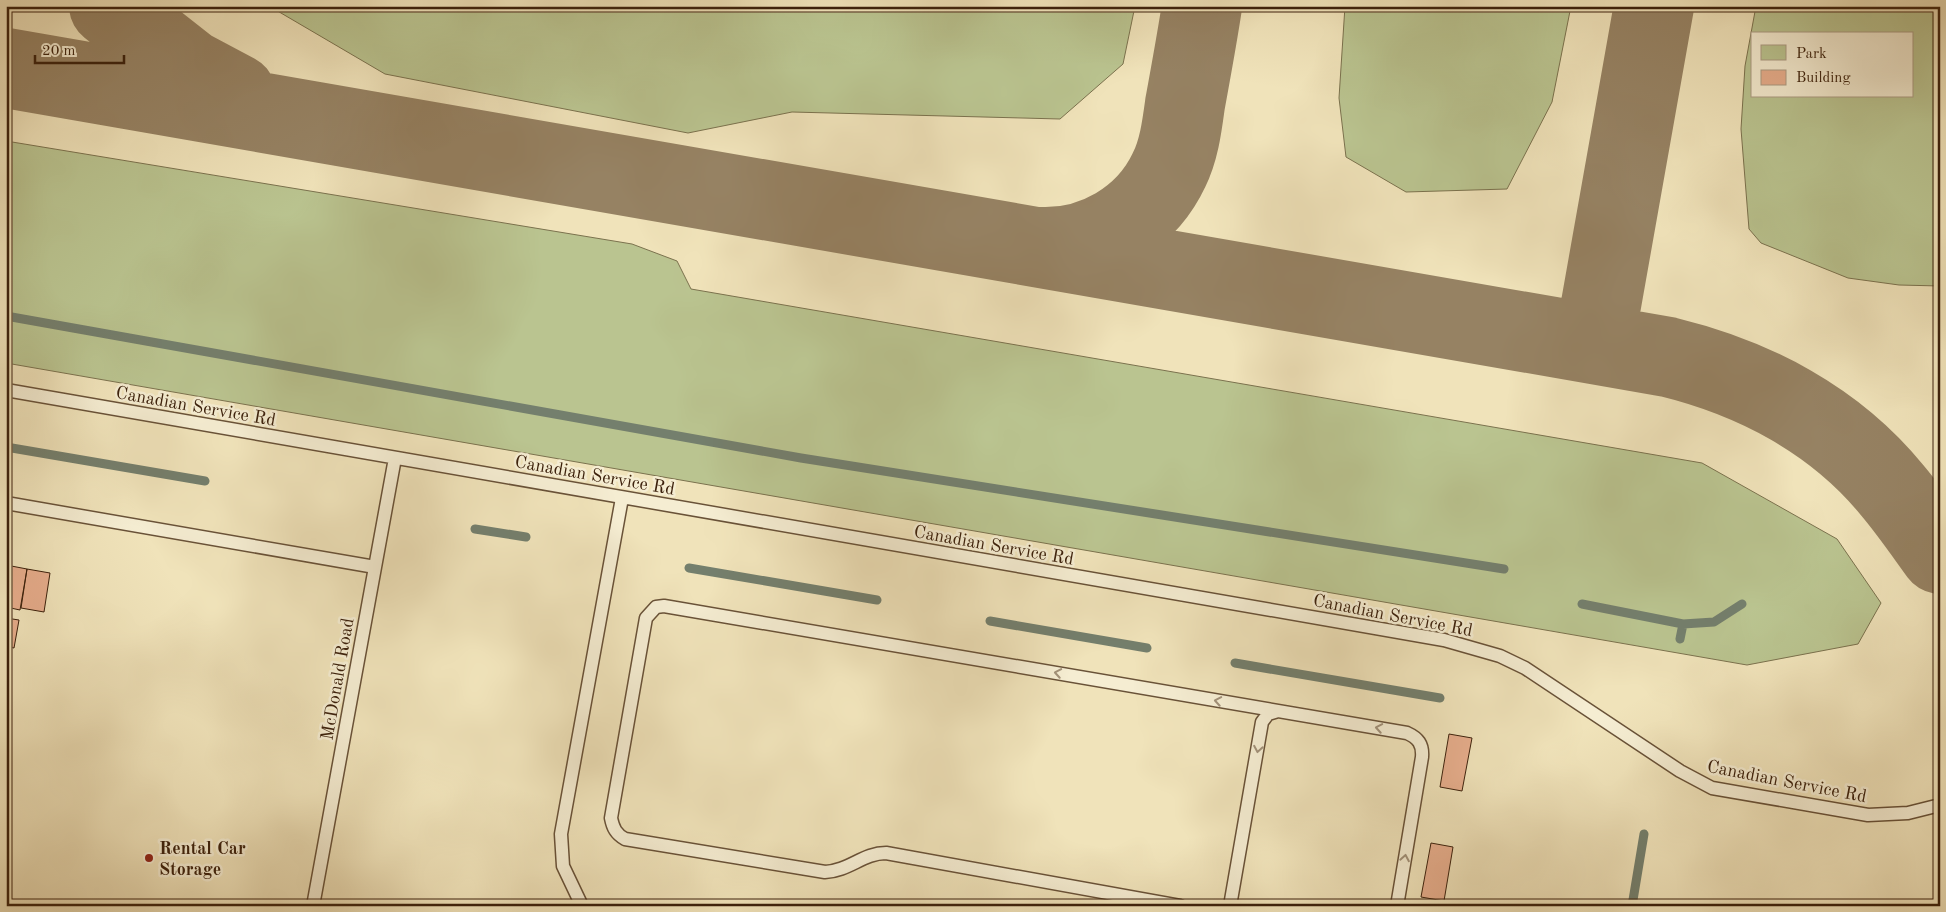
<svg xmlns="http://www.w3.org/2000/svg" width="1946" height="912" font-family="'Old Standard TT',serif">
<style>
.green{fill:#bac490;stroke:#7b724e;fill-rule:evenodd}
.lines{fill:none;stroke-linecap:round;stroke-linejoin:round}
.stream{stroke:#747f6d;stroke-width:9}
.taxiway{stroke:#968263;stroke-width:80}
.building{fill:#e7ae8d;stroke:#3c210c}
.lane-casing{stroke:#695238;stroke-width:15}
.lane{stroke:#f5edd2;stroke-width:12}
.oneway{stroke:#a29179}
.poi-dot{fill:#8f2418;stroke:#f5edd2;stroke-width:2}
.labels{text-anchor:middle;stroke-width:5;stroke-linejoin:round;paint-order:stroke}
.street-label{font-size:18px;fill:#3c210c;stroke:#f5edd2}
.poi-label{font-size:18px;font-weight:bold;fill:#3c210c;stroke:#f5edd2;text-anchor:start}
</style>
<rect width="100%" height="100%" fill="#f0e3ba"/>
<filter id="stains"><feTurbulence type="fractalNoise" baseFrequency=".004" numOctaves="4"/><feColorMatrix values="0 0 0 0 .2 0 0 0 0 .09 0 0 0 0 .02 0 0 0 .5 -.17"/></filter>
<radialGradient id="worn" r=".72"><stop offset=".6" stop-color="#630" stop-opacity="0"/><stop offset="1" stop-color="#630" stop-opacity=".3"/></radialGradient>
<!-- green -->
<path class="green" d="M269,6H1135L1123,64L1060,119L792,112L688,133L385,74Z
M1345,6H1571L1552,102L1507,189L1406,192L1346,157L1339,98Z
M1756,6H1940V286L1899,285L1848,278L1761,243L1749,229L1741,129L1745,66ZM1752,34H1912V96H1752Z
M6,141L632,244L677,261L691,289L1702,463L1837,539L1881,603L1858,644L1747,665L6,363Z"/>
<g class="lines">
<!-- stream -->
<path class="stream" d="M6,316L801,458L1504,569
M6,447L205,481
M475,529L526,537
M689,568L877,600
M1582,604L1683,624L1714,622L1742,604
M990,621L1147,648
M1680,639L1683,624
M1235,663L1440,698
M1632,906L1644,834"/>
<!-- taxiway -->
<path class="taxiway" d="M109,6L189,69L236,94
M6,68L1668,357C1754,378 1835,420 1892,490C1909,510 1924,532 1940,554
M1040,247C1094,249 1146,219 1169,170C1179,150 1182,126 1185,104C1191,71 1197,39 1202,6
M1594,344L1654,6"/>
</g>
<!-- building -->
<path class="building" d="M6,565L27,569L20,610L6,607Z
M27,569L50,573L44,612L21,608Z
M6,618L19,620L14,648L6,646Z
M1449,734L1472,738L1462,791L1440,787Z
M1431,843L1453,847L1444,901L1421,897Z"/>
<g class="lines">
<!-- lane casing -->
<g class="lane-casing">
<path id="lane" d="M6,390L1444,640L1500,656L1525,668L1680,771L1712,788L1868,815L1908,813L1940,805
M6,503L375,567
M313,906L395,458
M582,906L563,866L561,834L622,498
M1180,906L886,853C863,853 849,871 825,872L625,839C616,834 613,828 611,818L646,618L656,607L664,606L1407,733C1418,738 1423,744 1422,757L1397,906
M1230,906L1262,722L1268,714L1278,711"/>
</g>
<!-- lane -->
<use href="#lane" class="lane"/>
</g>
<!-- one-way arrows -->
<defs><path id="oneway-chevron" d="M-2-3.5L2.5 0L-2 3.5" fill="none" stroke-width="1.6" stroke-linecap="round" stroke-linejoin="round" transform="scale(1.25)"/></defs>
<g class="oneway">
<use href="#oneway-chevron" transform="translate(1058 673) rotate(-170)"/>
<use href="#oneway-chevron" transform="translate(1218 701) rotate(-170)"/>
<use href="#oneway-chevron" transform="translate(1379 728) rotate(-170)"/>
<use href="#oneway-chevron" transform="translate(1258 749) rotate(100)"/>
<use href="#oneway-chevron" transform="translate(1405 858) rotate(-80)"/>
</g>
<!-- markers -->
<circle class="poi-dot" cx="149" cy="858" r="5"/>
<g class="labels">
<!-- street labels -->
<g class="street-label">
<text transform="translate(196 406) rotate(10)" y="6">Canadian Service Rd</text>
<text transform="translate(595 475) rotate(10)" y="6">Canadian Service Rd</text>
<text transform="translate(994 545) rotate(10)" y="6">Canadian Service Rd</text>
<text transform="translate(1393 615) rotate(11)" y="6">Canadian Service Rd</text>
<text transform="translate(337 679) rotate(-80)" y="6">McDonald Road</text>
<text transform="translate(1787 781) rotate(11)" y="6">Canadian Service Rd</text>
</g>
<!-- poi labels -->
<g class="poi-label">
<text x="159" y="854">Rental Car<tspan x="159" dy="21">Storage</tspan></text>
</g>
</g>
<!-- margin -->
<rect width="1946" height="912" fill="none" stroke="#f0e3ba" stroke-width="25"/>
<rect x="8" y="8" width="1931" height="897" fill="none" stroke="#3c210c" stroke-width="2.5"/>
<rect x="12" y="12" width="1921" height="887" fill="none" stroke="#3c210c"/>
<!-- legend -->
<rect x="1751" y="32" width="162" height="65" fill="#f5edd2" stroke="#ab9b83"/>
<rect x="1761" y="45" width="25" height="15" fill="#bac490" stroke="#ab9b83"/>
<text x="1796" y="58" font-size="15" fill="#3c210c">Park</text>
<rect x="1761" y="70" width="25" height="15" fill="#e7ae8d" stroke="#ab9b83"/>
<text x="1796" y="82" font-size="15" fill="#3c210c">Building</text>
<!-- scale -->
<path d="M35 55v8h89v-8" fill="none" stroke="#3c210c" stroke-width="2.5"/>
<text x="42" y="55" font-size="15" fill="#3c210c" stroke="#f5edd2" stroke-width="4" paint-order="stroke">20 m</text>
<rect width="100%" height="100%" filter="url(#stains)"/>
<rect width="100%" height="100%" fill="url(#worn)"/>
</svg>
